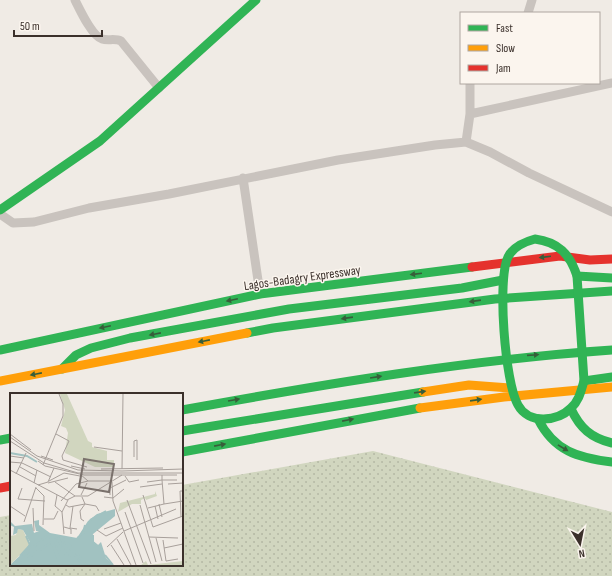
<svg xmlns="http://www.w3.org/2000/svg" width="612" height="576" font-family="'Sofia Sans Condensed',sans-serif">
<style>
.grass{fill:url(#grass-dots)}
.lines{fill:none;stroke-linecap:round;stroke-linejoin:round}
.street{stroke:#c9c3be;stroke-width:9}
.fast{stroke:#30b455;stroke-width:9}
.slow{stroke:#ff9f0a;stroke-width:9}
.jam{stroke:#e5322d;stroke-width:9}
.fast-bridge{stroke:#30b455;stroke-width:9}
.oneway{fill:#375e3a}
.labels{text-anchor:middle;stroke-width:3;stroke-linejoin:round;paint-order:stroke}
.street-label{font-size:13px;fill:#3b302b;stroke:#fbf5ee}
.inset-river{fill:none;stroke:#a1c2c1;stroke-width:2}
.inset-road{fill:none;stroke:#a8a09b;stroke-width:1}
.view{fill:#7a716c;fill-opacity:0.15;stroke:#7a716c;stroke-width:2}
.inset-edge{fill:none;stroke:#3b302b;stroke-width:2}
</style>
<defs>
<pattern id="grass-dots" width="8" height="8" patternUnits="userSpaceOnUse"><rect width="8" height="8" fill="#d1d6bf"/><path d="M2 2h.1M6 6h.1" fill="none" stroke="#b4b8a4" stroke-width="1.8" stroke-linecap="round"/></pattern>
</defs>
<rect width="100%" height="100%" fill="#f0ebe5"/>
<!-- grass -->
<path class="grass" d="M373,451L612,512V576H0V517L11,515V565H182V485Z"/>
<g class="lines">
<!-- street -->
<path class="street" d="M75,0C80,10 92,36 102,39C108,41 115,38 121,41L159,88
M528,13L532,0
M470,114V83
M466,142L470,114L612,83
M243,178L260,294
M0,214L13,223L34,222L89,208L169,194L338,160L435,145L466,142L490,152L529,173L612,212"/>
<!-- fast -->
<path class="fast" d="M0,210L100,141L256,0
M577,276L612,278
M247,333L273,328L495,299L612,291
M0,350L260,294L472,267
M62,369L76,355L91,348L130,338L289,309L462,288L503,280
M584,381L612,377
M571,409C580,428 591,438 612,443
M182,410C325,384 467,360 612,350
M538,419C554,451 578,458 612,462
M182,431L423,392
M0,440L11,438
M182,452L420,408"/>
<!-- slow -->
<path class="slow" d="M0,381L247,333
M423,392L469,385L510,388
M420,408L504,397L612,387"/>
<!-- jam -->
<path class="jam" d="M472,267L560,256L590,260L612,259
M0,488L11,486"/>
<!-- fast-bridge -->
<path class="fast-bridge" d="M535,239C558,242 570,254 577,276L584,381C581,391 579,401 571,408C557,422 528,424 518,405C505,383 497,279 508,257C513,247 524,242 535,239Z"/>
</g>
<!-- one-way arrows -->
<defs><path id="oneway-solid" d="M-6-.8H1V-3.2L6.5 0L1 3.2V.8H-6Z"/></defs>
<g class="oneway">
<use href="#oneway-solid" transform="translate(545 257) rotate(173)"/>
<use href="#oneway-solid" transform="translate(416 274) rotate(173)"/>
<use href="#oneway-solid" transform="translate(232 300) rotate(168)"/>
<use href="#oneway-solid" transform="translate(475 301) rotate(172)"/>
<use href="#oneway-solid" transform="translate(347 318) rotate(172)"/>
<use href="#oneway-solid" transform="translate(105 327) rotate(168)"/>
<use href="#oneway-solid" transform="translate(155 334) rotate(169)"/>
<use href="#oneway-solid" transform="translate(204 341) rotate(169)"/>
<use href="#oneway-solid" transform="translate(533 355) rotate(-4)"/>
<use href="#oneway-solid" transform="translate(36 374) rotate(169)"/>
<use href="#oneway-solid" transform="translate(376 377) rotate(-9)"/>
<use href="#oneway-solid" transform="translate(420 392) rotate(-8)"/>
<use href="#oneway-solid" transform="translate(234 400) rotate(-10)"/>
<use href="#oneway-solid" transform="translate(476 400) rotate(-8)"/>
<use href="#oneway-solid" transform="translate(348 420) rotate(-11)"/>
<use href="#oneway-solid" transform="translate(220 445) rotate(-11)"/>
<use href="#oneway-solid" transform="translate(563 448) rotate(31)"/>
</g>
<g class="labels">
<!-- street labels -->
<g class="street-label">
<text transform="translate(302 277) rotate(-8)" y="5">Lagos-Badagry Expressway</text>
</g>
</g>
<!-- overview -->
<g transform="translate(10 393)">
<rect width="173" height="173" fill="#f0ebe5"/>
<path d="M50,1H57L78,48L82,50V54L97,58V67H104V74H85L55,60L58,40L56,35L51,33L55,17ZM145,98L147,103L136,107L135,105L131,107V111H122L108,119L110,110L145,101Z" fill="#d1d6bf"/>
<path d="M8,136L13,137L20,152L0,172V143L6,142ZM136,168L138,172L173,168V172H131Z" fill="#d1d6bf"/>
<path d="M105,116V123L83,141L82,146L87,153L91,149L96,165L103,172H0L16,157L20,149L13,137L8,136L7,140L3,142L4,134L0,132V128L5,133L22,131L24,140L29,138H26L24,128L29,127V132L40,140L67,145L78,128L87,121Z" fill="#a1c2c1"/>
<path class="inset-river" d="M0,60L17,63L27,69M80,127L96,118M39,141L66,172M83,142V149L88,153M40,143L52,172M51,144L54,157M52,144L77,172M40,145L50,172M67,145L73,141L75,132M44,148L64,172M42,149L51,172M55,149L73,172M95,162L103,172M10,163L20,152L16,143M3,172L39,141M7,172L51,143"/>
<path class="inset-road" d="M0,41L21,57M46,41L59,48L52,63L53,67L77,74M0,44L27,63L68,77L112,78L173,76M127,47V67M0,48L34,70L68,80H173M84,54L112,58M0,63L14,65M31,63L43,67M124,64V48L127,47M28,68L35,73L74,82H167M0,69L12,70M12,70L41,84M33,72L53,23V11L49,1M61,73L75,76M10,74L26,83M91,76L153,75M112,76L113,1M0,77L57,107L65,103H78L112,82M6,81L16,60M70,81L78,88H100M152,82V87H167M115,83L119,89L129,87M39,88L54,80L70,83M45,89L65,103M102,89L103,108L126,172M137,89L152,87L154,111L138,115M24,90L27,77M38,90L58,85M158,91L173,90M28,92L38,89L44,75M130,94L152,91M12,95L8,106L35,108M26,95L34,103L33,132M47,102L45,113L52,119M71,102L77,90M100,102V95L116,87M133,102L143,134L173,123M72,104L75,111L86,113L89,118M94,104L103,105L114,96M117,107L141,171M51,108L66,91L78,88M149,111L152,124M154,111L173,108M56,112L59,114L75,111M130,112L146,169M0,113L15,123M63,113L60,135L67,136M145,113L148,126M23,115L24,138M115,119L133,170M171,124L170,98H173M34,126H44L48,118M74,128L71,126L70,118L75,111M14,129L26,94M54,134L61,136V141M94,136L111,130M87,137L96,143L113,135M114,138L166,116M54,141L52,119L58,107M139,144L168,145M146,145L152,168M107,146L121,172M153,147L156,168L168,166M101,152L114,172M97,154L113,139M154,155L173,151"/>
<path class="view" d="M74,66L104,71L99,99L69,94Z"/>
<rect width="173" height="173" class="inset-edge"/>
</g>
<!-- legend -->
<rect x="460" y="12" width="140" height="72" fill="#fbf5ee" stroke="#aea6a0"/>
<rect x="468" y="25" width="20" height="6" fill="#30b455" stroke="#aea6a0"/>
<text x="496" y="32" font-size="12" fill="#3b302b">Fast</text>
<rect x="468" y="45" width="20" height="6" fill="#ff9f0a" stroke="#aea6a0"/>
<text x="496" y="52" font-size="12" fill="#3b302b">Slow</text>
<rect x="468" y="65" width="20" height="6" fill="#e5322d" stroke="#aea6a0"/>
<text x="496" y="72" font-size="12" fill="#3b302b">Jam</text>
<!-- north arrow -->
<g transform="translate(580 544) rotate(170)" stroke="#fbf5ee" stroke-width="3" paint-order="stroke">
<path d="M0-3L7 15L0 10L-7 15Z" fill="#3b302b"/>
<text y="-6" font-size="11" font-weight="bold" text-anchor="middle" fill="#3b302b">N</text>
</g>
<!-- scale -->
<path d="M14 30v6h88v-6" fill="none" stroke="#3b302b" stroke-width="2"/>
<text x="20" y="30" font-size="12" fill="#3b302b" stroke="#fbf5ee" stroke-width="3" paint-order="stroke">50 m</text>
</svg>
